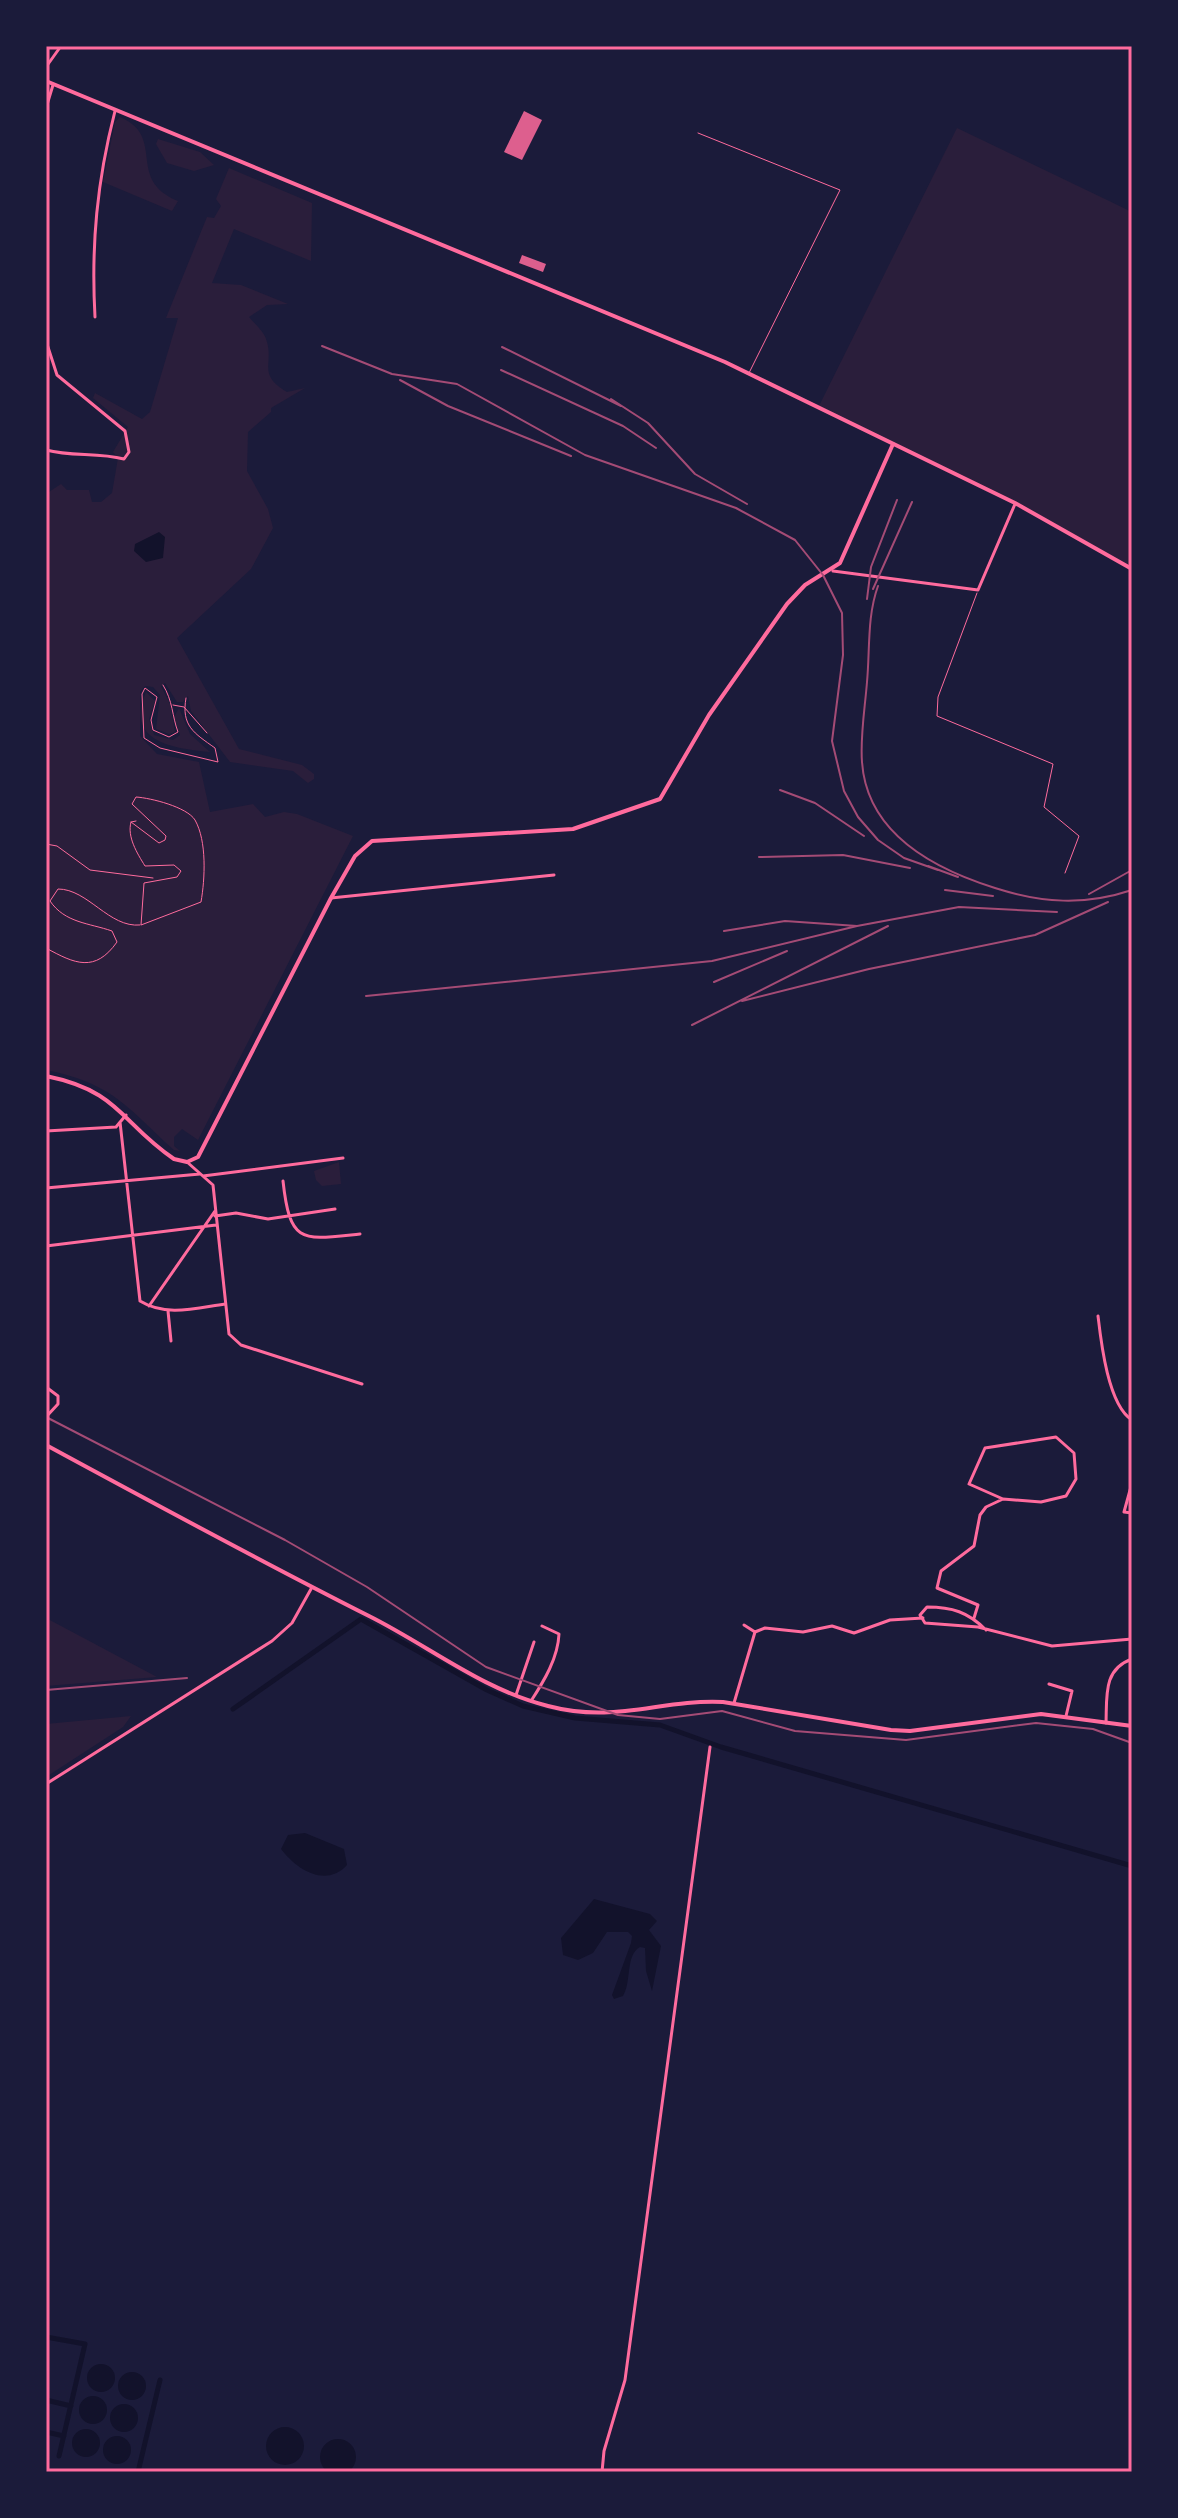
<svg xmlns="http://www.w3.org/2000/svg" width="1178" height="2518" font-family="Literata,serif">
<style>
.green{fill:#2a1e3b}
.water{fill:#12122b}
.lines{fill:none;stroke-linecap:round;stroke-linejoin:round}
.canal{stroke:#12122b;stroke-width:5}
.building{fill:#dd5f8e}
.path{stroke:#ff6b9d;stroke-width:1}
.service{stroke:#ff6b9d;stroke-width:1}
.minor{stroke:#ff6b9d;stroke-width:3}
.tertiary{stroke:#ff6b9d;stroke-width:4}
.secondary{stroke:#ff6b9d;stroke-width:4}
.tram{stroke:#a44b75;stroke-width:2}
.rail{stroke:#a44b75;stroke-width:2}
.neatline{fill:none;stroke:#ff6b9d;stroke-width:3}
</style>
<rect width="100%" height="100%" fill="#1b1b3a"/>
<!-- green -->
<path class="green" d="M120,117C167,137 125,179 178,201L172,211L103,182L115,122Z
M957,128L1132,212V567L1047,520L819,406Z
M158,139L200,152L214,165L194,171L167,163L156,144Z
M229,168L312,203L311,261L234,229L212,283L241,285L288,304L267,305L249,317C254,323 264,332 266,339C275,363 256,374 287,392L305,388L271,408V412L248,432L247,471L268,509L273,528L251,569L177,638L239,749L302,765L314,774V779L308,783L293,771L230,762L191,711L188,696L183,702H177L165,683L161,686L170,704L175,732L169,734L156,729L160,695L153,687L145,686L140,692V736L157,754L199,762L210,812L253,804L265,817L284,812L297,814L353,836L198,1140L182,1129L174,1137V1146L180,1151L174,1150C127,1107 112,1083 46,1070V494L61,484L67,490H89L92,502H101L112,493L118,458L113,452L128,427L93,398L95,393L142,419L150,412L178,318H166L207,217L214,218L221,206L216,199Z
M146,692L155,701L149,719L154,735L173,740L180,735L174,717L179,708L190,734L210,752C173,748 124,742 146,692Z
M339,1162L341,1184L322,1186L316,1180L314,1171Z
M46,1618L157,1677L46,1686Z
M131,1716L123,1727L46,1777V1724Z"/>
<!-- water -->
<path class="water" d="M159,532L165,537L163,558L146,562L134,551L135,544Z
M305,1833L344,1849L347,1865C326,1888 297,1870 281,1849L288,1835Z
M594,1899L650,1914L657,1921L649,1930L661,1946L652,1991L646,1971L645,1948L640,1947C625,1956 632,1981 623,1996L614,1999L612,1995L631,1943L632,1936L628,1932H607L593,1953L578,1960L563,1955L561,1938Z
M87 2378a14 14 0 1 1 28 0a14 14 0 1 1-28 0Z
M118 2386a14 14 0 1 1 28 0a14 14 0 1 1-28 0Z
M79 2410a14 14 0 1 1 28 0a14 14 0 1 1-28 0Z
M110 2418a14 14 0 1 1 28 0a14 14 0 1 1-28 0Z
M266 2446a19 19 0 1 1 38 0a19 19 0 1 1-38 0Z
M72 2443a14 14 0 1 1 28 0a14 14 0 1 1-28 0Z
M103 2450a14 14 0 1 1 28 0a14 14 0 1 1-28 0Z
M320 2457a18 18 0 1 1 36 0a18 18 0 1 1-36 0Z"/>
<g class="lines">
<!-- canal -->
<path class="canal" d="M233,1709L361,1619L487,1690L523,1706L575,1718L660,1725L721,1747L1132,1866
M46,2337L85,2344L59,2456
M46,2400L71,2406
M46,2432L64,2436
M138,2472L160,2380"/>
</g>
<!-- building -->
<path class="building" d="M524,111L542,120L522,160L504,152Z
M522,255L546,264L543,272L519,263Z"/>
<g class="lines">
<!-- path -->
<path class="path" d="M131,822L159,843L165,840L166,836L132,804L136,797C151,798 187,807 195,820C207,841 205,879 201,902L141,925L144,883L177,877L181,871L174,865L145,866C137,853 127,837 131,822L136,821
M46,844L57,846L90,870L153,878
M46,948C75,964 95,973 117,942L112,931C89,923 65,923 50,901L58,889C88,889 109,928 140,925"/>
<!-- service -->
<path class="service" d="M698,133L840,190L749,373
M977,593L938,697L937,716L1053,764L1044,807L1079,836L1065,873
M163,685C173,701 172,716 178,732L169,737L153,730L151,720L157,697L145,688L142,694L144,738L160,748L218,762L215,748C194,733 181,726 186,698
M173,705L184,707L207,733"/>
<!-- minor -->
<path class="minor" d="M46,67L61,46
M46,108L53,85
M95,317C91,245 97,181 115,111
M46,341L57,375L125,431L129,452L124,459C97,452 72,457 46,450
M833,571L978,590L1015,504
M331,898L554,875
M120,1122L140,1301C166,1317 196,1308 225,1304
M46,1131L116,1127L126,1115
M187,1162L213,1185L229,1334L241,1345L362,1384
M203,1176L343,1158
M283,1181C290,1245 302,1240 360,1234
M46,1188L200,1174
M215,1216L236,1213L268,1219L335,1209
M46,1246L216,1225
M149,1306L215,1211
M168,1311L171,1341
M1098,1316C1101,1342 1108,1405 1132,1420
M46,1387L58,1396V1404L46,1417
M1132,1483L1124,1512L1132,1513
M974,1618L978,1605L937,1588L941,1571L974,1546L980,1515L986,1507L1003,1499L1041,1502L1066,1496L1076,1479L1074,1453L1056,1437L985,1448L969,1484L1003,1499
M744,1625L755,1632
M986,1630C968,1612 952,1607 927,1607L920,1615L925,1623L978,1627L1052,1646L1132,1639
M1049,1684L1072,1691L1066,1716
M516,1695L534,1642
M531,1701C544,1681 558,1658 559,1634L542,1626
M734,1703L755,1632L765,1628L803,1632L832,1626L854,1633L890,1620L923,1618
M1106,1723C1107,1696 1103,1669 1132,1659
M46,1784L272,1641L292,1623L311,1589
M602,2472L604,2451L625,2380L710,1747"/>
<!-- tertiary -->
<path class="tertiary" d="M46,1076C120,1091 120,1122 174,1159L187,1162L198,1157L331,898L355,856L372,841L573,829L660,799L709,715L787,604L805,585L840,563L893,444
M46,1445C153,1503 260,1561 369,1616C429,1646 483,1690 548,1706C616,1724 660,1699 723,1702L891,1730L910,1731L1041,1714L1132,1726"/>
<!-- secondary -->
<path class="secondary" d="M46,81L725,362L1015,503L1132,569"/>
<!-- tram -->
<path class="tram" d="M46,1417L285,1540L367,1587L486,1667L618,1715L660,1719L722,1711L795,1731L906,1740L1036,1723L1093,1729L1132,1743"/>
<!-- rail -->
<path class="rail" d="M322,346L392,374L457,384L585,455L736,508L795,540L823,575L842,613L843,655L832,741L844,791L858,817L878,840L904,858L938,870
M502,347L621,406
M501,370L623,426L656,448
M400,380L448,406L571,456
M611,399L648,423L695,474L747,504
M878,586C867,616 870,650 867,682C865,708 860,736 862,762C867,834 934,869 995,888C1042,903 1084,906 1132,890
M873,589L912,502
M867,599L871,567L897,500
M780,790L815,803L864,836
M759,857L843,855L910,868
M928,866L958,877
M945,890L993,896
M1089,894L1132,870
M724,931L785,921L857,926L959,907L1057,912
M714,982L787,951
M366,996L712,961L857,926
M742,1001L869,969L1035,935L1108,902
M692,1025L888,926
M46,1690L187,1678"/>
</g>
<!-- border -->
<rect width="1178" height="2518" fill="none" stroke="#1b1b3a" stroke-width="96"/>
<rect x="48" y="48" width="1082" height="2422" class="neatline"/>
</svg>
